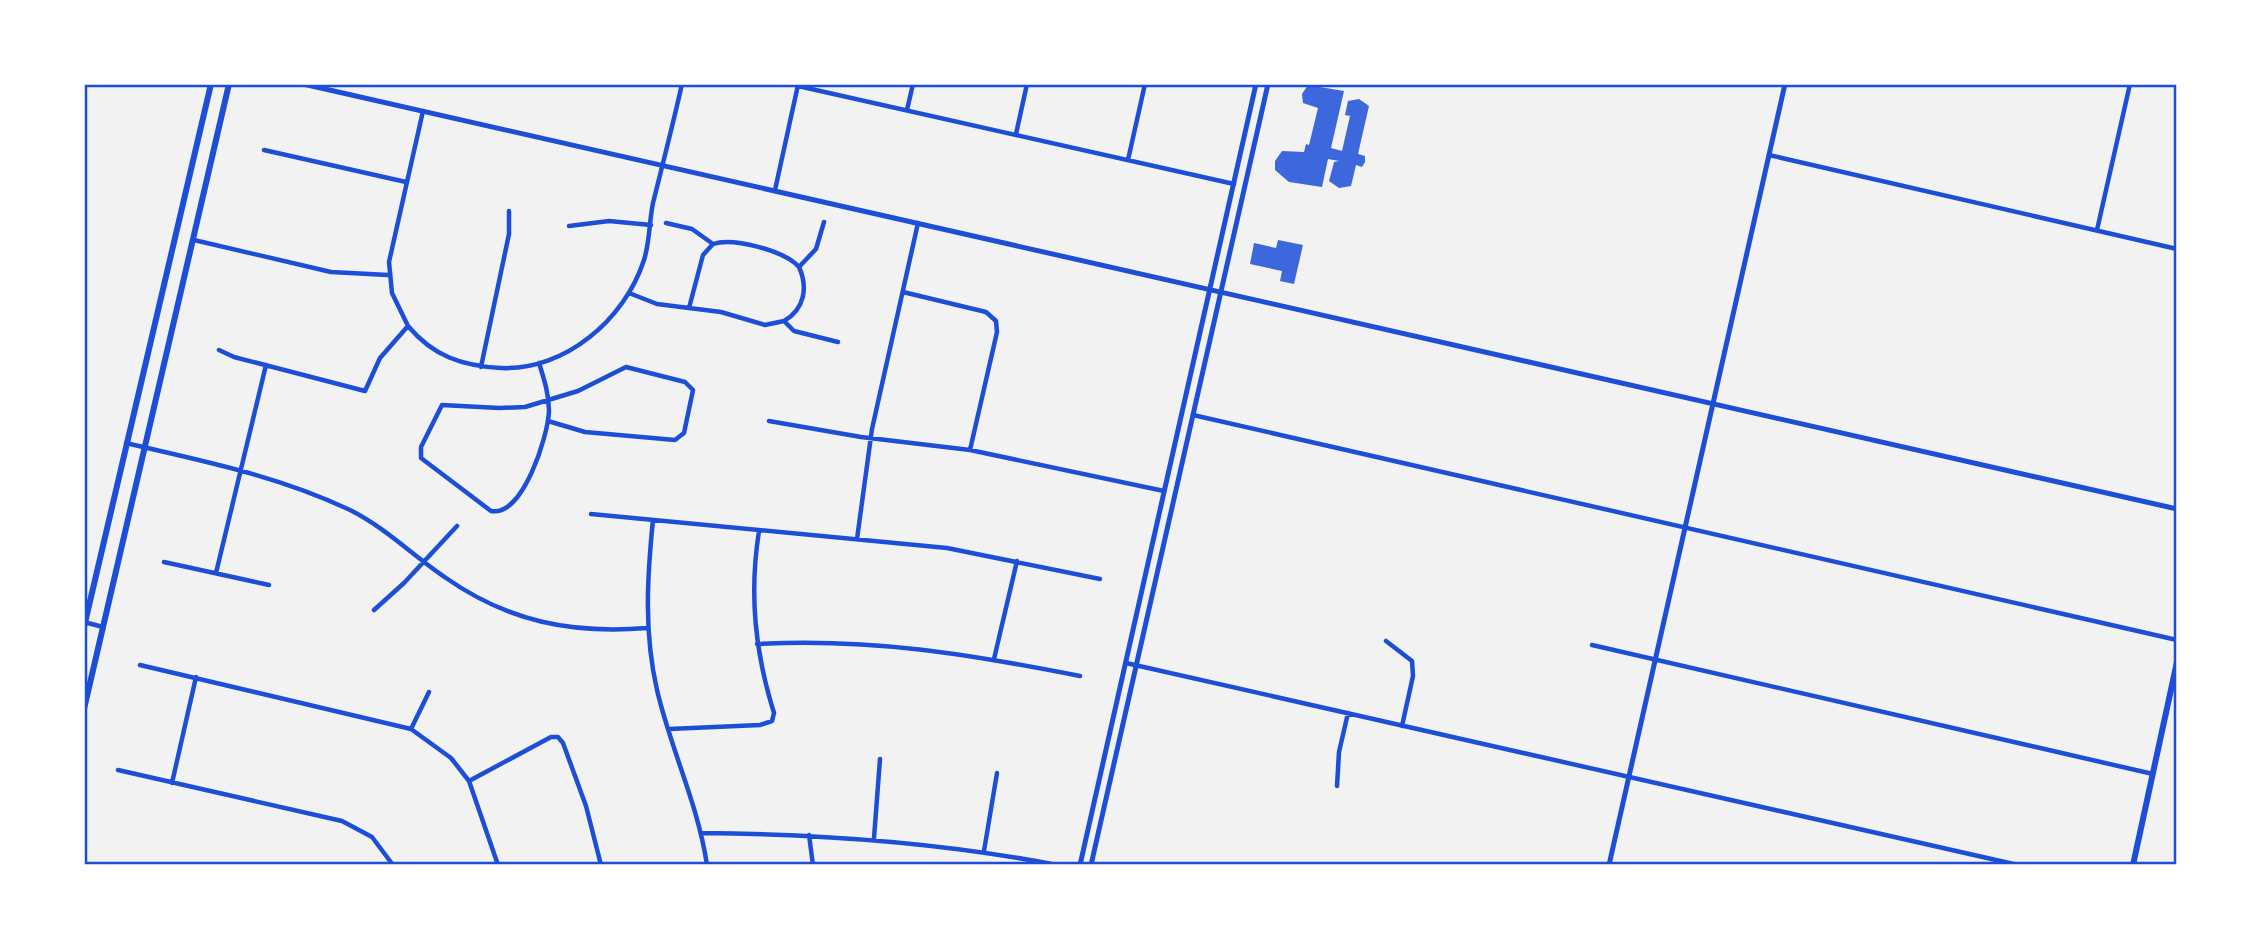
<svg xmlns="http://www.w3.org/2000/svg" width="2261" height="949" font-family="'DejaVu Sans',sans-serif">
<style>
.building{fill:#3d67dc}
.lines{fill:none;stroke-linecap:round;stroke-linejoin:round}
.minor{stroke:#1d4ed8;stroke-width:4.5}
.tertiary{stroke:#1d4ed8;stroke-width:5}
.secondary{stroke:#1d4ed8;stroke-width:6}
.neatline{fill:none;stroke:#1d4ed8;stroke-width:2.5}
</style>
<rect width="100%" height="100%" fill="#f2f2f2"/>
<!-- building -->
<path class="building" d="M1308,85L1344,91L1331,148L1342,151L1350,116L1345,115L1348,101L1359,99L1369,106L1358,154L1365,156V162L1362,167L1356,165L1351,186L1339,188L1329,181L1334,162L1339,161L1328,159L1322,187L1289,182L1275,170V161L1282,151L1304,152L1306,144L1309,145L1318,108L1303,103L1302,94Z
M1278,240L1303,245L1294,284L1280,281L1282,271L1250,264L1254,243L1276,248Z"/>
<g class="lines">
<!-- minor -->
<path class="minor" d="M798,86L1234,184
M907,110L913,84
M1016,134L1027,84
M264,150L406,182
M1769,155L2177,249
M1128,160L1145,84
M775,190L798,85
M666,223L692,229L713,244C733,237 785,251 799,267
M569,226L609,221L651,225
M2097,230L2130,84
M194,240L331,272L388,275
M903,292L986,312L996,321L997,332L970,450
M629,293L657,304L721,312L765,325L784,321L794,331L838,342
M689,308L703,255L713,244
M784,321C805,309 808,287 799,267L816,249L824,222
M408,326C433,356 462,366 501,368C565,371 625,319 644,260C650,241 649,222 653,203C663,163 673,124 682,84
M219,350L234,357L365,391L380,358L408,326L392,293L389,262L423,111
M539,363C544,379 549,394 549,411C548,436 523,517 491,511L421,458V447L442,405L499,408L525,407L578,391L626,367L685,382L693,390L684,433L675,440L585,432L548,421
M481,367L509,234V211
M1193,415L2177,640
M769,421L861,437L970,450L1164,491
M126,443C203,461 279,476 350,510C386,528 413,556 446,578C509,622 572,634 647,628
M591,514L947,548L1100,579
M653,520C647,579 644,633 657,690C671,750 698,804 707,865
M857,539L872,429L918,223
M164,562L269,585
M216,573L266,365
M374,610L404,583L457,526
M84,622L103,627
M1386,641L1412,661L1413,676L1402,726
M757,644C871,638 968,654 1080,676
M1592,645L2153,774
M994,659L1017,561
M1126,663L2018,865
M140,665L411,729L451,758L469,781L498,865
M411,729L429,692
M669,729L760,725L772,721L774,713C755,652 749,594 759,531
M118,770L342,821L372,837L393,865
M469,781L551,737H558L563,743L586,806L601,865
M172,783L196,677
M1337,786L1339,752L1348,713
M702,833C822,834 939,842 1057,865
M809,835L813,865
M874,838L880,759
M984,851L997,773"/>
<!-- tertiary -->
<path class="tertiary" d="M303,84L2177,509
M1080,865L1256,84
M1091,865L1268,84
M1609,865L1785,84"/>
<!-- secondary -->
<path class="secondary" d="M84,627L211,84
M84,709L229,84
M2133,865L2177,662"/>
</g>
<!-- border -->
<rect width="2261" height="949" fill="none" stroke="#ffffff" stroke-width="172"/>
<rect x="86" y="86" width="2089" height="777" class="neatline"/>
</svg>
